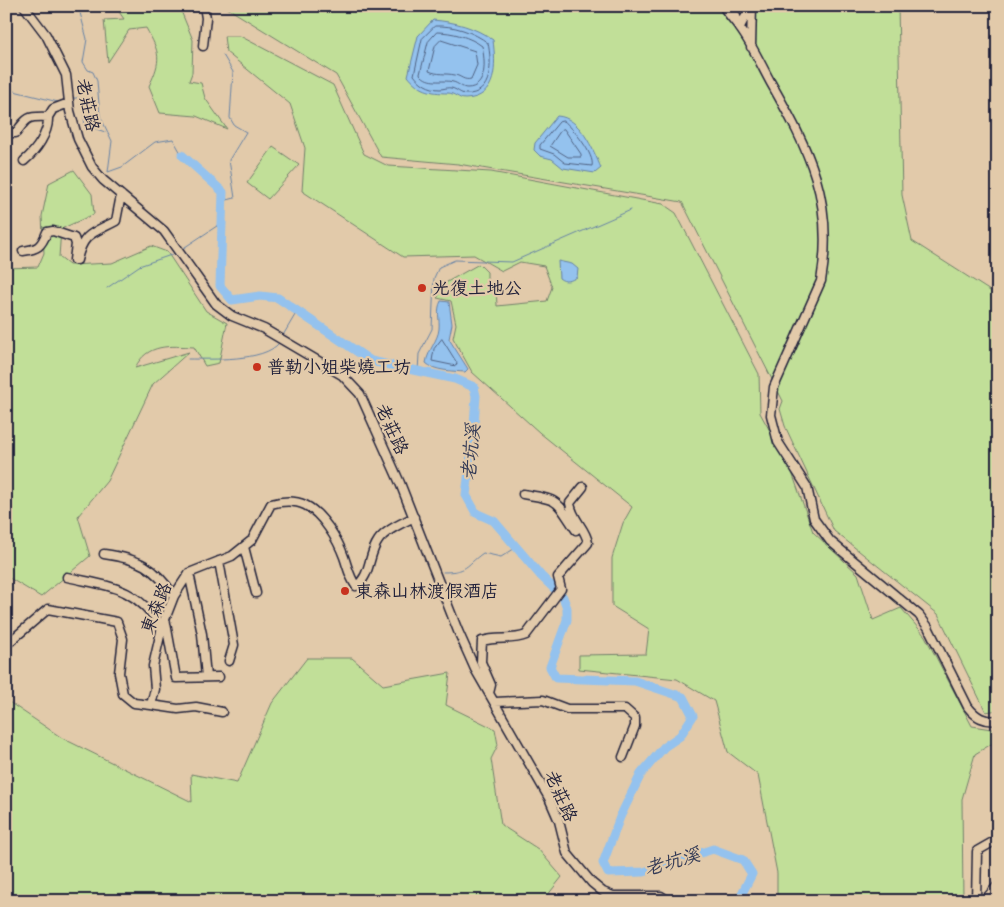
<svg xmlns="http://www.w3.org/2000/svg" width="1004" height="907" font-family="Sriracha,'LXGW WenKai TC',sans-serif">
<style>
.green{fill:#c1df98;stroke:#72806a}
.water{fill:#94c2ee;stroke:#6682a6}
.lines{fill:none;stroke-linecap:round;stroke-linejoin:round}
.shore{stroke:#506283;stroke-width:1}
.stream{stroke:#6682a6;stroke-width:1}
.river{stroke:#94c2ee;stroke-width:9}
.minor-casing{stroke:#22223b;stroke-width:11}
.minor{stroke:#e2caaa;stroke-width:8}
.poi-dot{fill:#c8321e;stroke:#e2caaa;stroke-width:2}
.labels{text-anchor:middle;stroke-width:4.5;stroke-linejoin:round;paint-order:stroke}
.street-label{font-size:18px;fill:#22223b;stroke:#e2caaa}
.poi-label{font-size:18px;fill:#22223b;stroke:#e2caaa;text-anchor:start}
.water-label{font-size:19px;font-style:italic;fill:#333a56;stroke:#e2caaa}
</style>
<rect width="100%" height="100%" fill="#e2caaa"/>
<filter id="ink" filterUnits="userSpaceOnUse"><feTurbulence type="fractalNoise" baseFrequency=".02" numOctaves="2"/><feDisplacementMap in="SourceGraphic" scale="10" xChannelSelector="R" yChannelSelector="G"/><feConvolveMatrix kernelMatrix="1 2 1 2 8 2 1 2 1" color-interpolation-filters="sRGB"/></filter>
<g filter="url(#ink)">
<!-- green -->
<path class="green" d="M115,6H179L193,40L192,73L189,81L201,83L205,98L227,129L196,116L160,113L149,86C162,59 160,53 146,28L129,30L108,62L104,20L124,19Z
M224,6H898L902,195L912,241L998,296V710L986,712L938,614L834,531L785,426L780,409L783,401L682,202L458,164L381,157L336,75Z
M224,36H240L333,85L364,154L388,166L491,172L663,204L676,213L759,374L760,413L790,467L813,532L858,574L873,620L901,608L925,636L972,726L998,730V740L975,754L962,799L963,901H782L777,893V873L758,775L728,752L714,701L677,679L579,669V655L646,654L649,629L612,606V558L623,523L632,507L540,433L472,372L453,338L456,324L451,301L437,298L447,282L479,264L487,272V282L496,286L497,306L547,301L552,287L544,266L520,262L502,271L474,255L403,257L302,191L305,148L290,104L226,52Z
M273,147L299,165L268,199L247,183Z
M74,170L92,194L94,214L61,229L59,257L69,265L112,263L151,246L167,252L206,311L227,323L219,363L205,366L194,347C170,346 147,343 135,368L189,352L153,384L107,481L78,516L90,556L41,597L6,576V268L38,267L44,253L42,216L49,183Z
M307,658H352L383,685L450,673L446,705L495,729L498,745L491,759L501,825L538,849L562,877L543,901H6V700L62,738L192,802L191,774L237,783L272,703Z"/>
<!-- water -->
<path class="water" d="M433,20C455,22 475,27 493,40C496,65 498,98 465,99C459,99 454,93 448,93C430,93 419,90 408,76L418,36Z
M557,116C580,117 593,149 601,168L595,173L563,168L552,159L540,156L534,150L535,143Z
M558,261L572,264L578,269L577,277C571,281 565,283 559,278Z
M441,301L449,302L452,324L449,339L468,369L465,372C453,371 434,371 426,363C428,350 438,340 439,329C440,318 436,311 441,301Z"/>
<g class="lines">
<!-- shore -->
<path class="shore" d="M435,26C453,25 474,32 488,43C492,62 493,95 466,94C460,94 457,89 451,88C448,87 444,89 440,89C429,89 420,83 414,75L422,39Z
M437,32C452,32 470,37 482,46C485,60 488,88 467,88C462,88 458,83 453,82C442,79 429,85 420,74L428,42Z
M441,40L475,51L477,65L471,79C464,81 461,76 455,75C445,73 438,75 429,71L435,46Z
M564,121C573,128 595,155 592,166L565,163L554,154L540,149V145L559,122Z
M564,129L581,154V157H568L550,146L561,130Z
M442,339L457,363L456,366L432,361L434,349Z"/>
<!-- stream -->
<path class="stream" d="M77,6L79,9L87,39L83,62L88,70L93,72L97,81L100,116L112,141L108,172L122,167L155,142L173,139L182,155
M6,82L14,91L58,102L64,100
M73,98H82L85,125L108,133
M223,201L235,198L229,160L246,132L234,125L230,118L233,72L223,55
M182,249L223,222
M107,288L139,266L177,253
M282,337L298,310
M188,359C211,359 264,362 279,343
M418,372L419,354L432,329L434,278L439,267L455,260L512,262L631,210
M443,572C468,572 465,566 483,553L501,557L517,547"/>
<!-- river -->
<path class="river" d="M182,155L223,192L220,286L232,300L260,296L278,298L371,361L455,379L474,387L476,396L473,439L466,495L476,513L494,521L541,576L563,597L567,608V620L550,667L556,678L635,681L683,697L693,716L680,736L664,747L641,774L620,817L603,863L608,873L644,872L713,849L743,860L752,874L738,901"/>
<!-- minor casing -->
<g class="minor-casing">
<path id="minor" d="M24,6L46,35L66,75L70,111L78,139L92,167L103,180L164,231L216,304L232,316L264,329L342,375L360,394L400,483L458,631L475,669L549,798L559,821L567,853L592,883L603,892L613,896H661L668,901
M723,6C728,14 734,20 739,27C752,44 761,65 771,83C809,150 835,201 821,281L774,387L771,415L778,442L807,487L814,519L830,541L919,615L928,627L968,707C976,717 984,722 998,720
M732,6L740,27
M740,27L751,6
M203,46L206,18L204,6
M751,47L752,6
M6,129L11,133H16C27,117 28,116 48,117L53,109L69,103
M24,161C36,151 49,133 48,117
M23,251C38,249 41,247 47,232L53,231L74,238L76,244L74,260H77C83,232 94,233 116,221L121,195
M523,494C562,500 555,500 576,530
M244,547L256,593
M104,554C139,559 154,566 174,596
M219,561L234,645L229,661
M189,573L202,634L206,677
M67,577C112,587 134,586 162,627
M165,618L176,678L219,677
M6,645L48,609L117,622L123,639L119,673L123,694L134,703L151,705L155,689L153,666L162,627L174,596L189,573L232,556L252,540L271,504C281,501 295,500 305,505C322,513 338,540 344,557C348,568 349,576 356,586C371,576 368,555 378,541C385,530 403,523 414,517
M489,693L491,685L481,662L482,641C497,636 513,641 526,635L561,589L558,577L588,543C586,528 572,520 570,503L583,487
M495,702L543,700L567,709H625L635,718V726L623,757
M151,705L178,709L196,707L222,712
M976,901L977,851L998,839
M984,901L998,885"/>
</g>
<!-- minor -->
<use href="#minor" class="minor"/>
</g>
</g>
<!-- markers -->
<g class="poi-dot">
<circle cx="422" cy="288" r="5"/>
<circle cx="257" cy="367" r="5"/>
<circle cx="345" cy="591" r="5"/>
</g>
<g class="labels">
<!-- street labels -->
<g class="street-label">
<text transform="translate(88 105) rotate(78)" y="6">老莊路</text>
<text transform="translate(392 429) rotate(65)" y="6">老莊路</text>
<text transform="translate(156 608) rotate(-68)" y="6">東森路</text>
<text transform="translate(561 796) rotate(66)" y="6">老莊路</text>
</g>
<!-- poi labels -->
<g class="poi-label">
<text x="432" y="294">光復土地公</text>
<text x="267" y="373">普勒小姐柴燒工坊</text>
<text x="355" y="597">東森山林渡假酒店</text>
</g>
<!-- water labels -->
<g class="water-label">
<text transform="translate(470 452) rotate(-85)" y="7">老坑溪</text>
<text transform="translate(672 861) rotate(-16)" y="7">老坑溪</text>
</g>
</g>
<!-- margin -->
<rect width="1004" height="907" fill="none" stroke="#e2caaa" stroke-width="25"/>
<rect x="12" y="12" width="979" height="882" fill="none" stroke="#22223b" stroke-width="2" filter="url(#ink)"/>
</svg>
